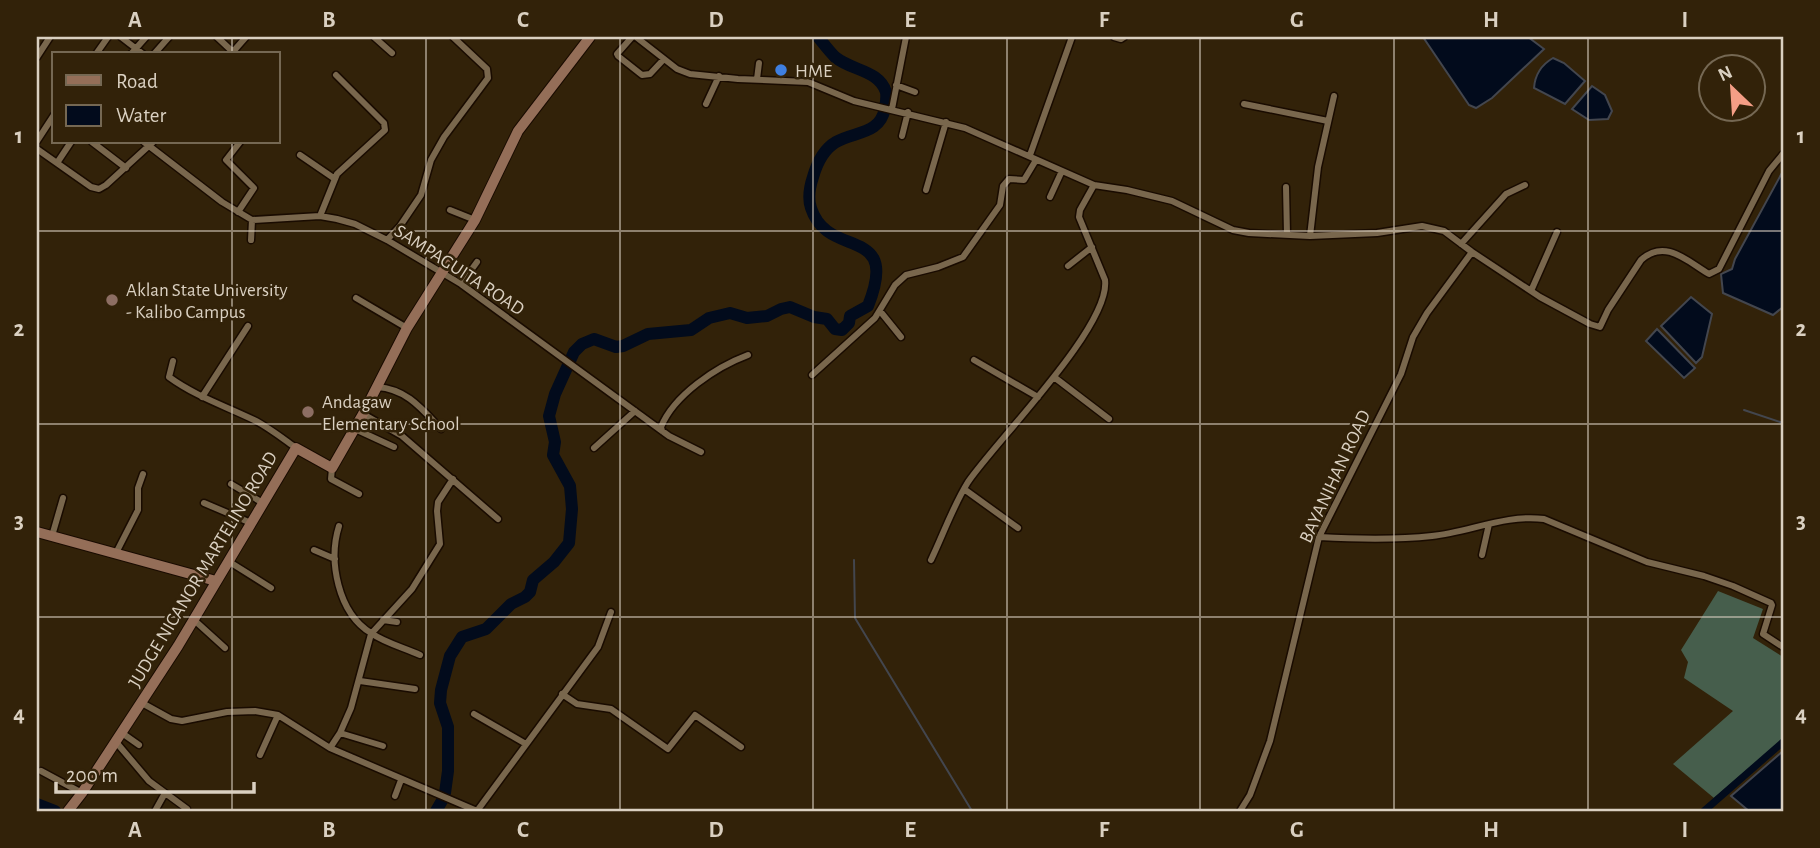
<svg xmlns="http://www.w3.org/2000/svg" width="1820" height="848" font-family="'Alegreya Sans',sans-serif">
<style>
.forest{fill:#465e4c}
.water{fill:#020b1c;stroke:#43464e;stroke-width:2}
.lines{fill:none;stroke-linecap:round;stroke-linejoin:round}
.stream{stroke:#43464e;stroke-width:2}
.canal{stroke:#020b1c;stroke-width:7}
.river{stroke:#020b1c;stroke-width:12}
.street-casing{stroke:#190b00;stroke-width:9}
.secondary-casing{stroke:#190b00;stroke-width:12}
.street{stroke:#79674d;stroke-width:6}
.secondary{stroke:#946e58;stroke-width:10}
.grid{fill:none;stroke:#dad0c1;stroke-width:2;stroke-opacity:0.55}
.shop-dot{fill:#3f7fe0;stroke:#322209;stroke-width:2.5}
.education-dot{fill:#8d6e63;stroke:#322209;stroke-width:2.5}
.labels{text-anchor:middle;stroke-width:5;stroke-linejoin:round;paint-order:stroke}
.poi-label{font-size:19px;fill:#dad0c1;stroke:#322209;text-anchor:start}
.street-label{font-size:19px;fill:#dad0c1;stroke:#322209}
.neatline{fill:none;stroke:#dad0c1;stroke-width:2.5}
.grid-label{font-size:23px;text-anchor:middle;font-weight:bold;fill:#dad0c1}
</style>
<rect width="100%" height="100%" fill="#322209"/>
<!-- forest -->
<path class="forest" d="M1718,591L1763,609L1753,638L1783,657V739L1714,798L1673,764L1733,711L1684,678L1688,662L1681,650Z"/>
<!-- water -->
<path class="water" d="M1423,37H1528L1544,49L1492,98L1476,108L1469,105Z
M1553,58L1564,63L1585,81L1565,104L1534,88C1535,74 1541,65 1553,58Z
M1592,86L1605,95L1612,111L1608,119L1589,120L1572,109Z
M1783,171V307L1773,315L1723,293L1721,274L1732,269L1735,259Z
M1691,297L1712,314L1702,357L1696,363L1661,326Z
M1657,329L1695,368L1684,378L1646,341Z
M1783,751V811H1749L1731,796Z"/>
<g class="lines">
<!-- stream -->
<path class="stream" d="M1744,410L1783,423
M854,560L855,618L972,811"/>
<!-- canal -->
<path class="canal" d="M1704,811L1783,742"/>
<!-- river -->
<path class="river" d="M445,793L448,771V727L440,703L441,690L450,656L462,637L486,629L511,604L525,597L530,592L533,580L554,562L569,543L572,509L570,486L553,455L555,442L549,416L555,394L574,352L582,344L594,339L616,347L623,346L648,334L691,330L709,318L730,313L747,318L767,316L781,309L790,307L814,317L827,319L835,329L842,330L849,323L850,316L868,306C901,223 828,261 811,208C808,199 810,186 813,177C817,163 824,149 836,142C855,131 880,135 885,108C886,102 887,98 886,92C879,70 852,71 835,57C829,51 823,43 818,37
M37,804L55,811
M436,811L443,799"/>
<!-- street casing -->
<g class="street-casing">
<path id="street" d="M121,37L143,54
M217,37L233,52
M374,37L392,53
M632,37L617,54L618,56L642,75L650,74L664,59
M636,37L677,69L690,74L738,79L808,82L854,101L965,128L1094,185L1127,190L1172,201L1233,230L1249,233L1310,236L1377,233L1422,226L1444,231L1472,252L1540,297L1590,324L1600,327L1608,310L1641,260C1665,238 1687,261 1709,274L1719,269L1769,171L1783,154
M1114,37L1121,39L1124,37
M96,54L108,37
M131,54L146,37
M154,54L169,37
M231,54L246,37
M37,57L50,37
M757,79L759,63
M896,85L915,92
M706,104L719,76
M1244,104L1328,121
M892,109L906,37
M902,136L908,112
M37,141L54,115
M92,142L126,168
M144,142L222,202L252,220L320,216L337,219L355,224L387,240L461,284L669,436L701,452
M37,149L91,187L99,189L106,185L153,142
M300,155L335,179
M1030,155L1072,37
M57,163L71,142
M1286,187L1287,234
M926,190L946,122
M1050,197L1061,173
M450,210L475,220
M238,212L254,188L226,160L240,142
M320,216L337,174L385,130L384,123L336,75
M1310,236L1318,167L1334,96
M251,240L252,220
M387,240L400,226L421,195L431,160L444,137L488,78L487,69L453,37
M1461,244L1506,194L1525,185
M1068,266L1092,247
M461,284L477,262
M1531,291L1557,232
M356,298L407,328
M880,311L901,337
M974,360L1038,397
M173,361L169,377C195,396 225,406 254,420C268,427 282,438 296,448
M812,375L875,318L895,285L906,275L938,267L963,257L1000,205L1003,186L1009,179L1024,180L1036,160
M1054,377L1109,419
M377,387C407,389 422,409 441,429
M202,397L248,326
M363,414L402,436L498,519
M355,429L394,447
M662,431L661,427C674,395 716,367 748,355
M594,448L635,411
M332,468L331,479L359,494
M231,484L263,503
M964,489L1018,528
M204,503L251,523
M339,526C328,561 338,613 371,633C385,643 405,648 420,655
M52,536L63,498
M1319,537C1356,539 1395,540 1432,536C1470,532 1506,514 1544,519L1647,562L1704,576L1733,586L1771,603L1772,605L1763,634L1783,647
M314,550L335,559
M116,553L138,510V488L143,474
M1482,555L1489,524
M931,560C943,535 953,506 968,482C996,441 1111,326 1105,280L1079,217L1080,210L1094,185
M228,561L271,588
M193,619L225,648
M383,620L397,622
M360,681L415,689
M562,694L577,704L611,709L668,749L695,715L741,747
M142,703L171,719L182,721L227,712L255,711L278,715L330,748L477,811L598,647L611,612
M474,714L526,744
M122,733L139,745
M340,733L383,746
M116,742L149,781L187,809
M330,748L340,733L351,708L371,634L412,589L440,544L437,511L438,502L453,479
M260,755L278,715
M41,771L82,793
M395,796L401,780
M155,811L165,793
M1240,811L1250,795L1270,741L1319,537L1401,374L1413,337L1427,313L1472,252"/>
</g>
<!-- secondary casing -->
<g class="secondary-casing">
<path id="secondary" d="M37,532L216,581
M68,811L82,793L178,646L296,448L332,468L363,414L407,328L475,220L518,131L590,37"/>
</g>
<!-- street -->
<use href="#street" class="street"/>
<!-- secondary -->
<use href="#secondary" class="secondary"/>
</g>
<!-- grid -->
<path class="grid" d="M232,37V54M426,37V811M620,37V811M813,37V811M1007,37V811M1200,37V811M1394,37V811M1588,37V811M232,142V811M37,231H1783M37,424H1783M37,617H1783"/>
<!-- markers -->
<circle class="shop-dot" cx="781" cy="70" r="7"/>
<g class="education-dot">
<circle cx="112" cy="300" r="7"/>
<circle cx="308" cy="412" r="7"/>
</g>
<g class="labels">
<!-- poi labels -->
<g class="poi-label">
<text x="795" y="77">HME</text>
<text x="126" y="296">Aklan State University<tspan x="126" dy="22">- Kalibo Campus</tspan></text>
<text x="322" y="408">Andagaw<tspan x="322" dy="22">Elementary School</tspan></text>
</g>
<!-- street labels -->
<g class="street-label">
<text transform="translate(460 269) rotate(33)" y="7">SAMPAGUITA ROAD</text>
<text transform="translate(1334 476) rotate(-65)" y="7">BAYANIHAN ROAD</text>
<text transform="translate(202 569) rotate(-59)" y="7">JUDGE NICANOR MARTELINO ROAD</text>
</g>
</g>
<!-- border -->
<rect width="1820" height="848" fill="none" stroke="#322209" stroke-width="77"/>
<!-- legend -->
<rect x="52" y="52" width="228" height="91" fill="#322209" stroke="#756853" stroke-width="2"/>
<rect x="66" y="75" width="35" height="10" fill="#946e58" stroke="#756853" stroke-width="2"/>
<text x="116" y="88" font-size="21" fill="#dad0c1">Road</text>
<rect x="66" y="105" width="35" height="21" fill="#020b1c" stroke="#756853" stroke-width="2"/>
<text x="116" y="122" font-size="21" fill="#dad0c1">Water</text>
<!-- north arrow -->
<g transform="translate(1732 88) rotate(335)"><circle r="33" fill="#322209" stroke="#756853" stroke-width="2"/>
<path d="M0-5L12 26L0 18L-12 26Z" fill="#f49e86"/>
<text y="-10" font-size="19" font-weight="bold" text-anchor="middle" fill="#dad0c1">N</text>
</g>
<!-- scale -->
<path d="M56 782v10h198v-10" fill="none" stroke="#dad0c1" stroke-width="3.5"/>
<text x="66" y="782" font-size="21" fill="#dad0c1" stroke="#322209" stroke-width="5" paint-order="stroke">200 m</text>
<rect x="38" y="38" width="1744" height="772" class="neatline"/>
<g class="grid-label">
<text x="135" y="27">A</text>
<text x="329" y="27">B</text>
<text x="523" y="27">C</text>
<text x="716" y="27">D</text>
<text x="910" y="27">E</text>
<text x="1104" y="27">F</text>
<text x="1297" y="27">G</text>
<text x="1491" y="27">H</text>
<text x="1685" y="27">I</text>
<text x="19" y="143">1</text>
<text x="1801" y="143">1</text>
<text x="19" y="336">2</text>
<text x="1801" y="336">2</text>
<text x="19" y="528">3</text>
<text x="1801" y="528">3</text>
<text x="19" y="721">4</text>
<text x="1801" y="721">4</text>
<text x="135" y="837">A</text>
<text x="329" y="837">B</text>
<text x="523" y="837">C</text>
<text x="716" y="837">D</text>
<text x="910" y="837">E</text>
<text x="1104" y="837">F</text>
<text x="1297" y="837">G</text>
<text x="1491" y="837">H</text>
<text x="1685" y="837">I</text>
</g>
</svg>
